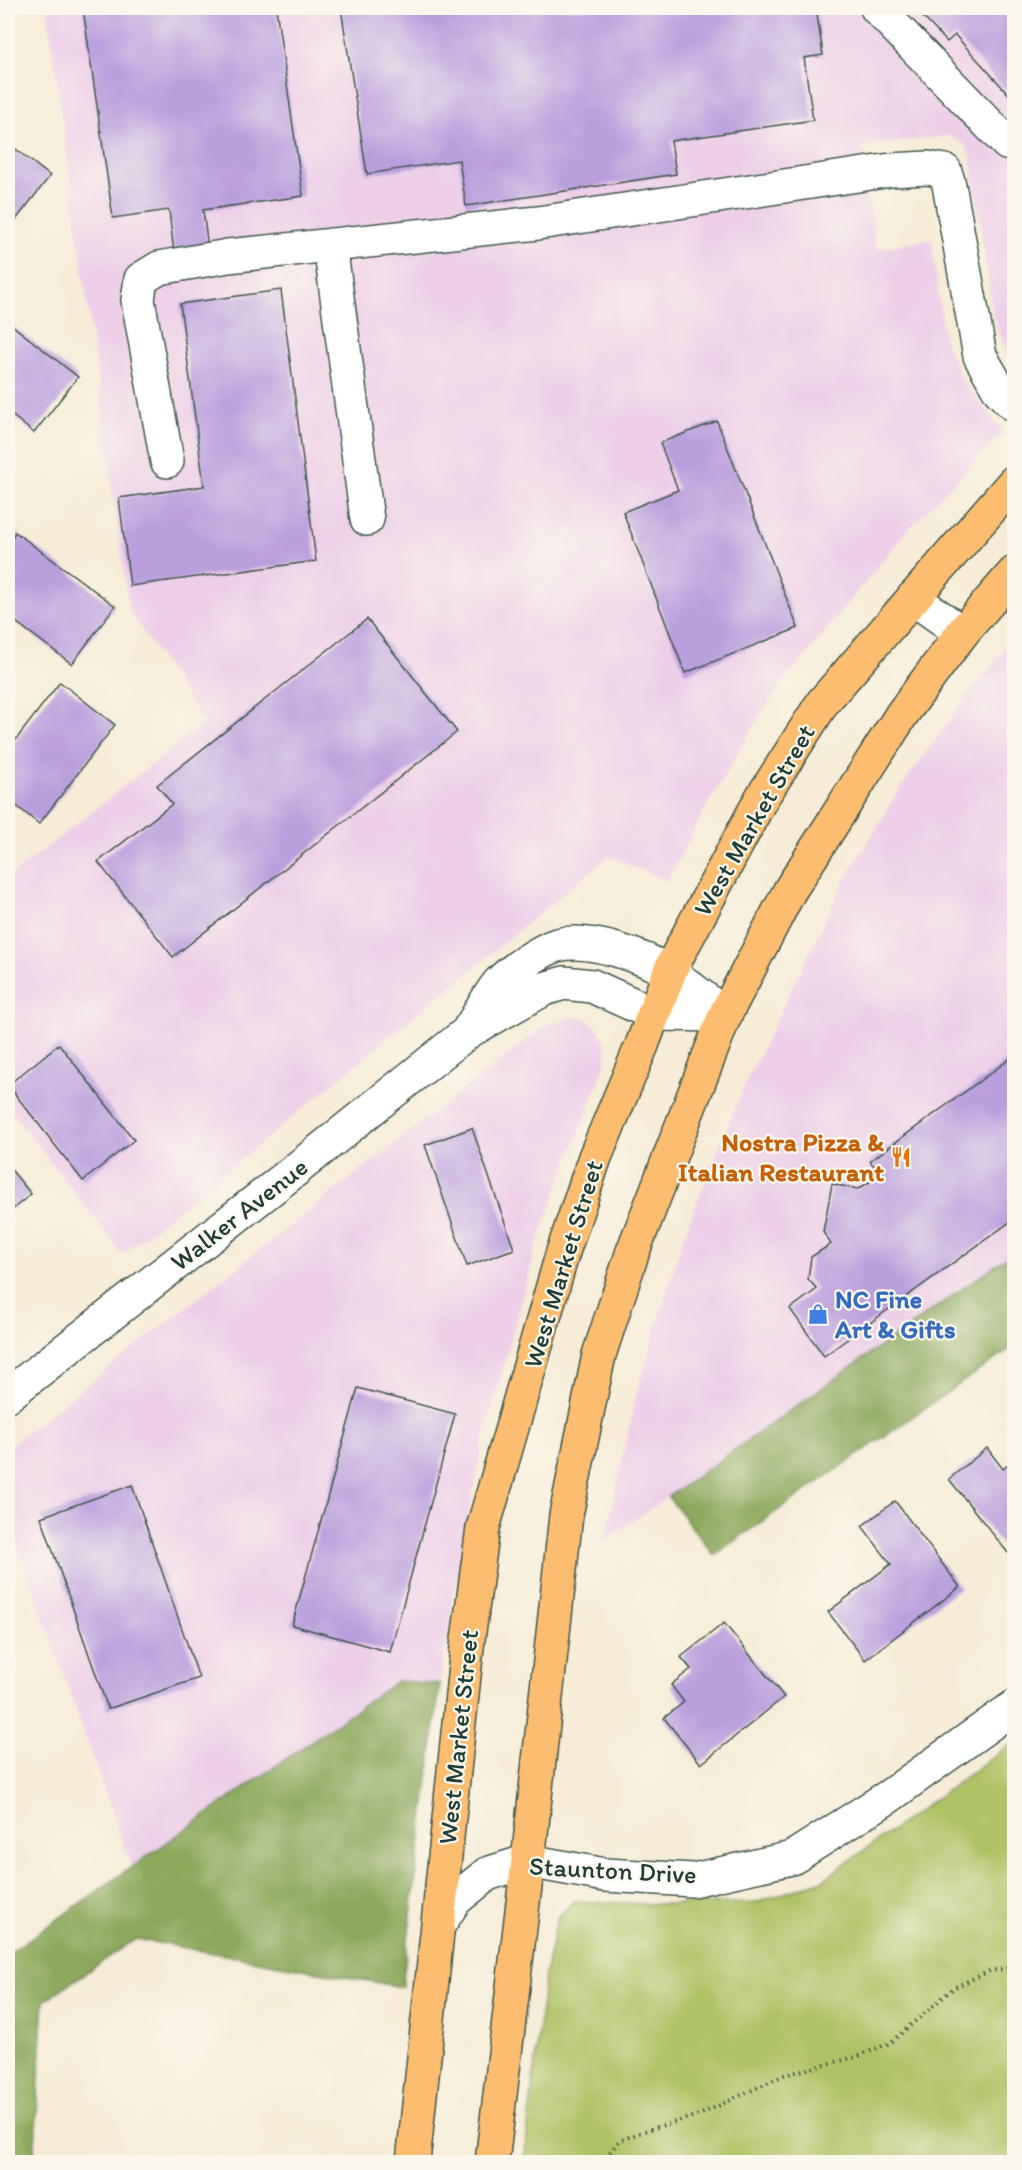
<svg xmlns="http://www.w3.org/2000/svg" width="1022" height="2170" font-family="Itim,sans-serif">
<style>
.built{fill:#edd0e8}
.green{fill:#b0c266;stroke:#68804d;stroke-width:1.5}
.forest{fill:#8ca85b;stroke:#567248;stroke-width:1.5}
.building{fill:#ba9fdd}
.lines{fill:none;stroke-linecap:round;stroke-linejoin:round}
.minor-casing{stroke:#3f574c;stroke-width:36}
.major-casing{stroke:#3f574c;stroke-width:36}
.path{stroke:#3f574c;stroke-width:4;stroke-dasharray:1.5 4.5;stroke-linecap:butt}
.minor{stroke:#fff;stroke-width:33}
.major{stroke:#fcbd6f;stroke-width:33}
.labels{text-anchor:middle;stroke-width:4.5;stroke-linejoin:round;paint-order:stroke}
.street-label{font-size:26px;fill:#1f3d34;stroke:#fbf7ec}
.food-label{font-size:26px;font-weight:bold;fill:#c56008;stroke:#fbf7ec;text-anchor:end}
.shop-label{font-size:26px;font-weight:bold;fill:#366cbe;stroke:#fbf7ec;text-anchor:start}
</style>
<rect width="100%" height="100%" fill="#fbf7ec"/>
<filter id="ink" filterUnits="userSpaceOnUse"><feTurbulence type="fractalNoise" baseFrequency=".0167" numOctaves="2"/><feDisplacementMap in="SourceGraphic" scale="12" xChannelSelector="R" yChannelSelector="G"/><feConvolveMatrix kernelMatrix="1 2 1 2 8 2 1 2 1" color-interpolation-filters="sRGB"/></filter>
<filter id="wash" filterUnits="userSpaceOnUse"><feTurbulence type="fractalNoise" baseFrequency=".008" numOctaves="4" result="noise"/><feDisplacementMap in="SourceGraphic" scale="24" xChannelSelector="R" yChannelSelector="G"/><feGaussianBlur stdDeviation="1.35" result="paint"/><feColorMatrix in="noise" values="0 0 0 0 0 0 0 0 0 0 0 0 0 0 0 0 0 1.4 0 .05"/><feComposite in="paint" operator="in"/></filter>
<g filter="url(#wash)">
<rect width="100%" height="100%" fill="#f6ecd7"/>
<!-- built -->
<path class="built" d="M47,8H1014V364L1004,346L993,316L971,157L965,145L950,136L863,146L876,249L932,239L944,340L963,381L1003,432L907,531L770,699L708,804L667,881L609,856L222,1175L122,1254L8,1107V878L204,723L129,611Z
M1014,637V1252L605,1541L635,1398L684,1234L744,1085L845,880L897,793L967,696Z
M571,1017H583L596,1026L605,1041L607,1060L539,1238L483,1440L459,1563L440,1684L397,1681L131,1866L8,1517V1447L545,1026L557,1021Z"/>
<!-- green -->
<path class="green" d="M1014,1742V2162H524L545,1974L557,1918L574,1901L651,1904L755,1903L823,1880Z"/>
<!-- forest -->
<path class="forest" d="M1014,1252V1346L714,1555L668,1497Z
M397,1681L440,1684L402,1987L136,1939L44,2001L34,2162H8V1954Z"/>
<g id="blocks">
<!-- building -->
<path class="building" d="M83,8H276L303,196L203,210L208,248L174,253L169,210L113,218Z
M341,8H816L823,55L804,58L813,120L671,141L676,174L466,206L459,160L367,174Z
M933,8H1014V100L955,35L947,42L923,17Z
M8,143L50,176L8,230Z
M281,290L316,561L130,586L119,498L204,486L180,304Z
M8,322L78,377L34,433L8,412Z
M717,421L798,628L685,673L623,512L678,490L660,443Z
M15,532L115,606L72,664L8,616V543Z
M367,619L457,732L173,957L98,862L172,804L157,785Z
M60,682L115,725L39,824L8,799V750Z
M59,1044L134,1140L83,1181L8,1085Z
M1014,1056V1219L824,1356L790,1309L817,1289L808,1279L811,1257L831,1244L823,1232L832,1184L858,1189L881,1175L870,1161Z
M472,1128L514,1249L467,1266L425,1145Z
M8,1166L31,1194L8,1213Z
M358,1388L455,1414L390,1652L292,1625Z
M987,1448L1003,1469L1014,1460V1547L1008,1553L949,1479Z
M132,1485L199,1678L108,1709L41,1517Z
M895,1501L960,1587L865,1660L828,1612L891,1564L862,1526Z
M724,1623L784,1697L701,1764L664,1718L684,1702L671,1685L691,1669L681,1657Z"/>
</g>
</g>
<g filter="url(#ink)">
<use href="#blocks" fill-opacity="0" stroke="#3f574c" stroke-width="1.5"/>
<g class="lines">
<!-- minor casing -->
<g class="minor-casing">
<path id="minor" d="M877,8L1007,143L1014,141
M330,245L367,519
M167,461L138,300L141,279L159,268L228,256L538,223L891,170L927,168L945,171L949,185L980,356L1000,391L1014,405
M913,598L962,633
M469,1029C479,1015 488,996 499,983C510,971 541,950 557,945C588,937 644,956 670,973C689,985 707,1001 725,1015
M8,1395L289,1175L469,1031L544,989L564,983L592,986L654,1014L725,1015
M439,1924L455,1900L487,1874L528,1861L605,1875L693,1880L792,1858L888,1797L1014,1707"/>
</g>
<!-- major casing -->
<g class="major-casing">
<path id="major" d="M413,2162L467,1647L483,1528L562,1255L595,1157L642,1045L672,966L761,799L823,702L1014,482
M492,2162L528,1861L566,1515L599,1355L633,1251L725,1015L790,890L902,714L962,633L1014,573"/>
</g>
<!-- path -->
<path class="path" d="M603,2162L605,2158L619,2141L647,2130L699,2115L784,2075L856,2057L890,2043L955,1987L990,1971L1014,1967"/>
<!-- minor -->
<use href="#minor" class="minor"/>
<!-- major -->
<use href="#major" class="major"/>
</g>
</g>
<!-- icons -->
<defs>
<g id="restaurant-bare" transform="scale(1.62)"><path d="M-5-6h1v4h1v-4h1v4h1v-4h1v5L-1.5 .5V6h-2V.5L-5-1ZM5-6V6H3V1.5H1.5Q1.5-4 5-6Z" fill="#e8710a" stroke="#fbf7ec" stroke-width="2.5" paint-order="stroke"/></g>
<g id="shop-bare" transform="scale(1.62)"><path d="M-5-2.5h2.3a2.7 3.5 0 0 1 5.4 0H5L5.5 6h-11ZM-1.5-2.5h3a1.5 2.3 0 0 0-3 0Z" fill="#3f7fe0" stroke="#fbf7ec" stroke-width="2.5" paint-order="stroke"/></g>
</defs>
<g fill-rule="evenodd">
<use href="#restaurant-bare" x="901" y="1157"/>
<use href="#shop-bare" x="818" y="1314"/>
</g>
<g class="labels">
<!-- street labels -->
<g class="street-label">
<text transform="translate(754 820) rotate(-60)" y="9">West Market Street</text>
<text transform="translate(239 1214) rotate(-38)" y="9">Walker Avenue</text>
<text transform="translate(563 1264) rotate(-73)" y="9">West Market Street</text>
<text transform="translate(458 1737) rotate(-84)" y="9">West Market Street</text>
<text transform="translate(613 1870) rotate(3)" y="9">Staunton Drive</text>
</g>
<!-- food labels -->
<g class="food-label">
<text x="884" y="1151">Nostra Pizza &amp;<tspan x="884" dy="30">Italian Restaurant</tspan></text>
</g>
<!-- shop labels -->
<g class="shop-label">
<text x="835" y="1308">NC Fine<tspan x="835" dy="30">Art &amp; Gifts</tspan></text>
</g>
</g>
<!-- margin -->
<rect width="1022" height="2170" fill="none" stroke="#fbf7ec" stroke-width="30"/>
</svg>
